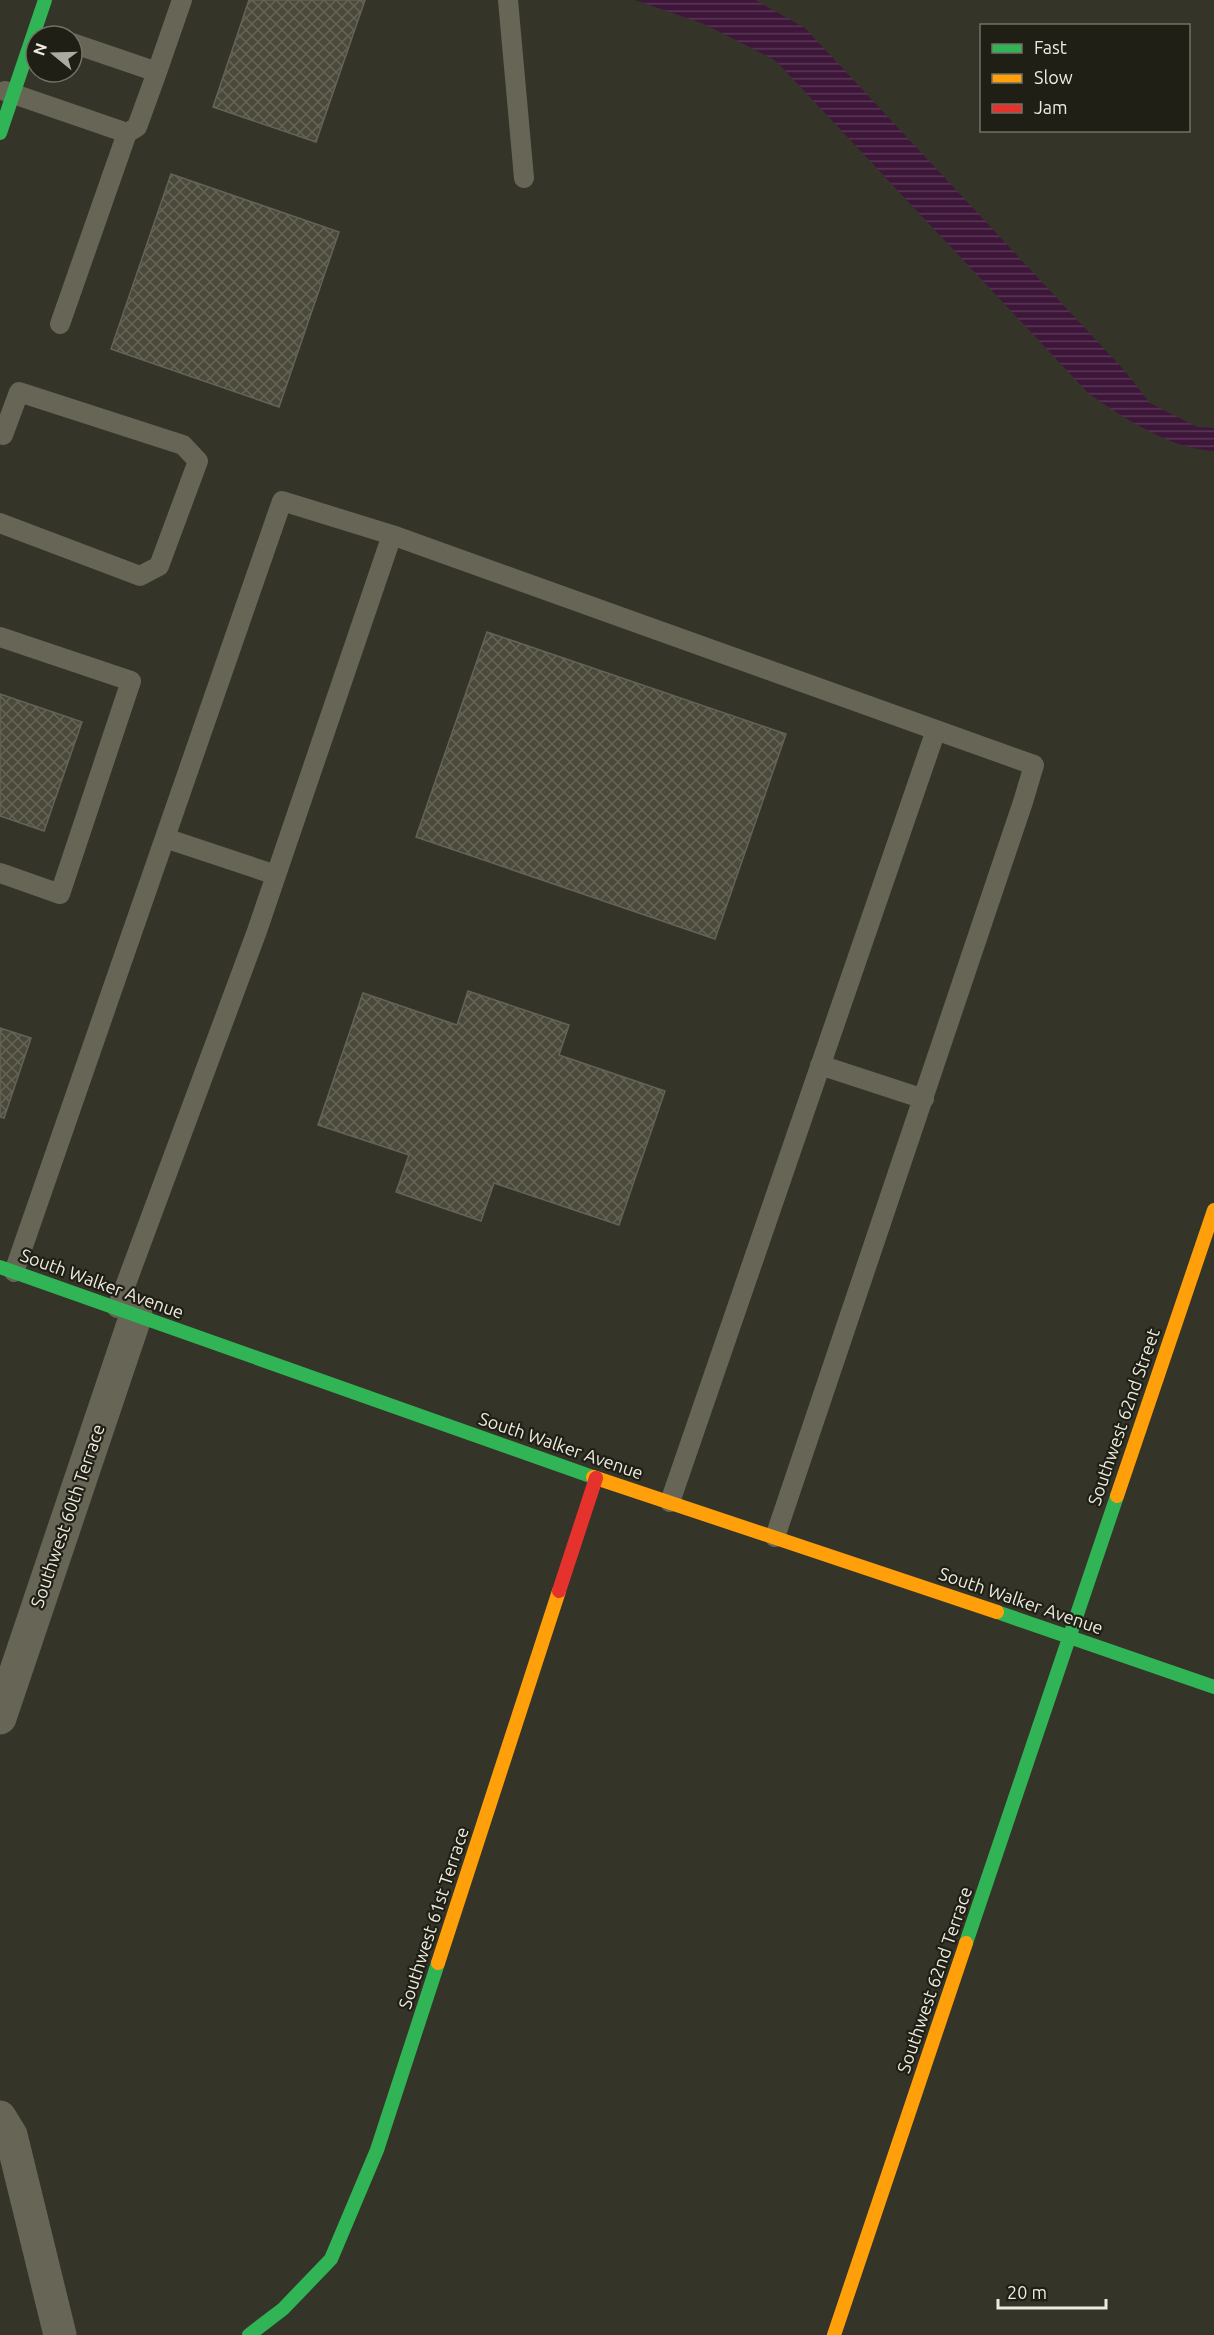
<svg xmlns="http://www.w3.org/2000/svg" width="1214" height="2335" font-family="Ubuntu,sans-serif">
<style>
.water{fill:url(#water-rules)}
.building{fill:url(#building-cross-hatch);stroke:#646359;stroke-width:1.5}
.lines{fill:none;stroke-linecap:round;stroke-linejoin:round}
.lane{stroke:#676555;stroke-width:20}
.street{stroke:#676555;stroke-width:33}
.fast{stroke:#30b455;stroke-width:14}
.slow{stroke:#ff9f0a;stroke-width:14}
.jam{stroke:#e5322d;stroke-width:14}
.labels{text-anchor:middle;stroke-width:4.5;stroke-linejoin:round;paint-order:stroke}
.street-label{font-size:18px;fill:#edebdf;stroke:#201f16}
</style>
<defs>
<pattern id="water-rules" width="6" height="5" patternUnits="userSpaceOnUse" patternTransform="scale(1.5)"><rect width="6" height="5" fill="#3e163a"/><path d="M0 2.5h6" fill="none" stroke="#5a3856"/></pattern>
<pattern id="building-cross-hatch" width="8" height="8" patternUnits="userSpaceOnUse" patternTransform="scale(1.5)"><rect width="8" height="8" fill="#4b4a3a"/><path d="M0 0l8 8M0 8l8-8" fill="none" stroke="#656456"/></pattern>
</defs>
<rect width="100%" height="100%" fill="#353428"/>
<!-- water -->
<path class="water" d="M635,0H755L805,28L1124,370L1150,403L1197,427L1214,428V451C1170,449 1124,418 1089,394L775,60L704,24Z"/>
<!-- building -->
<path class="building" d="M249,0H365L316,142L213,107Z
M171,174L339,232L279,407L111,349Z
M487,632L786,734L715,939L416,837Z
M0,694L82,722L44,831L0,816Z
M468,991L569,1025L559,1055L665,1091L619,1225L494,1183L481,1221L396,1192L409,1155L318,1125L363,993L457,1025Z
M0,1028L31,1038L4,1118L0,1117Z"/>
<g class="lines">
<!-- lane -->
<path class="lane" d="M508,0L524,178
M72,43L157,72L182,0
M5,91L127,133L137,127L157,72
M60,324L127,133
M0,523L140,576L159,566L198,461L183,445L19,392L3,435
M392,535L936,730
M0,637L131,681L60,894L0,873
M165,838L276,875
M820,1065L924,1099
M14,1272L282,501L392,535L257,931L117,1308
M670,1502L936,730L1034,765L1023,802L775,1537"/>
<!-- street -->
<path class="street" d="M0,1718L136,1315
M0,2117L11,2135L60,2335"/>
<!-- fast -->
<path class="fast" d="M0,133L45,0
M0,1267L593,1477
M997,1612L1214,1687
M966,1943L1117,1496
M249,2335L283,2309L331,2259L377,2150L438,1963"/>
<!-- slow -->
<path class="slow" d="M593,1477L997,1612
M1117,1496L1214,1210
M438,1963L559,1591
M834,2335L966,1943"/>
<!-- jam -->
<path class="jam" d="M559,1591L596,1478"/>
</g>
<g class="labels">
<!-- street labels -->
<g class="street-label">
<text transform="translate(102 1284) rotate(20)" y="6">South Walker Avenue</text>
<text transform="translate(1124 1417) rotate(-71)" y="6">Southwest 62nd Street</text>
<text transform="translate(561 1446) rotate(19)" y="6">South Walker Avenue</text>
<text transform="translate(68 1516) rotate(-71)" y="6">Southwest 60th Terrace</text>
<text transform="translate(1021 1601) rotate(19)" y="6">South Walker Avenue</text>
<text transform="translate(434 1918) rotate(-72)" y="6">Southwest 61st Terrace</text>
<text transform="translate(935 1980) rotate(-71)" y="6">Southwest 62nd Terrace</text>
</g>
</g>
<!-- legend -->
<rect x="980" y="24" width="210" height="108" fill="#201f16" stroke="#727166" stroke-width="1.5"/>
<rect x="992" y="44" width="30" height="9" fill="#30b455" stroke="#727166" stroke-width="1.5"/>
<text x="1034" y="54" font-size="18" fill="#edebdf">Fast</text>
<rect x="992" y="74" width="30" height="9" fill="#ff9f0a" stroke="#727166" stroke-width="1.5"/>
<text x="1034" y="84" font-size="18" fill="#edebdf">Slow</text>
<rect x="992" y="104" width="30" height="9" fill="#e5322d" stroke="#727166" stroke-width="1.5"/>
<text x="1034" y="114" font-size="18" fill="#edebdf">Jam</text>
<!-- north arrow -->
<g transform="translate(54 54) rotate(289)"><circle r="28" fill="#201f16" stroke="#727166" stroke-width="1.5"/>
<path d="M0-4.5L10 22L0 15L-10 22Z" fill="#adab9f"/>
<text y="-9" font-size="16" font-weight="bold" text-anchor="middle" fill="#edebdf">N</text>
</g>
<!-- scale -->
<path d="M998 2299v9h108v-9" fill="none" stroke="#edebdf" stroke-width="3"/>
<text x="1007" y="2299" font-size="18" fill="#edebdf" stroke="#201f16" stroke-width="4.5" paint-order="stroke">20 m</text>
</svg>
